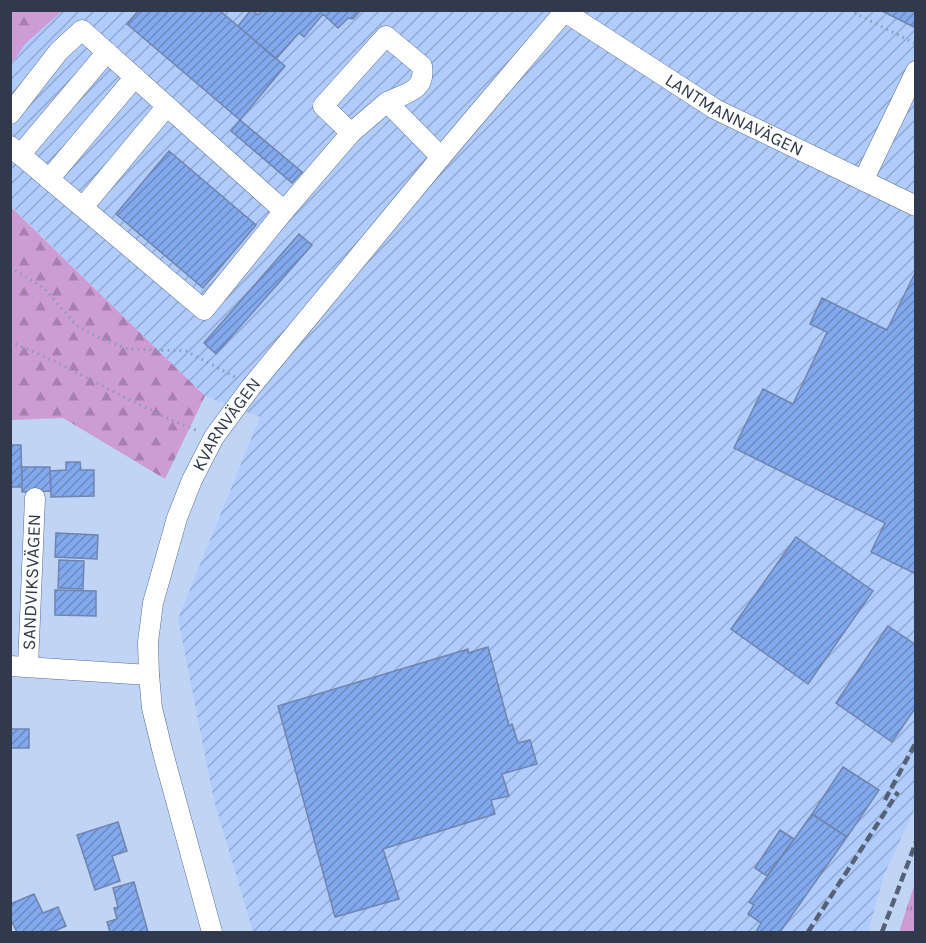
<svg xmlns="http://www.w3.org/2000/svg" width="926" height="943" font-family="Karla,sans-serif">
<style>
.industrial{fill:url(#industrial-furrows)}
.grass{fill:url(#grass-tufts)}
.forest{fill:url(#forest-firs)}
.building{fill:url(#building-hatch);stroke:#6f85ad;stroke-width:1.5}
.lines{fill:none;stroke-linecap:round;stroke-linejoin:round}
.minor-casing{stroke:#566c92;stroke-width:21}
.path{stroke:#8b9bb7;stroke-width:3;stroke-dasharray:1.5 4.5;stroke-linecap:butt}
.minor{stroke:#fff;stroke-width:20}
.rail{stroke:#556177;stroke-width:4.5;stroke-dasharray:9 4.5;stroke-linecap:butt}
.labels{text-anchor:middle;stroke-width:4.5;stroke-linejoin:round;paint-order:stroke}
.street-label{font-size:18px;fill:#313a4c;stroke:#c0d4f6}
</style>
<defs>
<pattern id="industrial-furrows" width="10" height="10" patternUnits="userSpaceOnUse" patternTransform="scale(1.5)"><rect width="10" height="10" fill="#b0ccfd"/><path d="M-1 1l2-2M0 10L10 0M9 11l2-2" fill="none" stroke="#90a7cf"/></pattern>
<pattern id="grass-tufts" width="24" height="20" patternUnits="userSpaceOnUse" patternTransform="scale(1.5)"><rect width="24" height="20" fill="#cd9cd5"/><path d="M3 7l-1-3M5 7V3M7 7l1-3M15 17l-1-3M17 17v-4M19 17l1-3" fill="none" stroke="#a780af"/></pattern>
<pattern id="forest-firs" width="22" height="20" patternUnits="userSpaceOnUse" patternTransform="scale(1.5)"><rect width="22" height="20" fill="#cd9cd5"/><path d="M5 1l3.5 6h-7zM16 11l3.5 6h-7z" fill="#a780af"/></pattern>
<pattern id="building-hatch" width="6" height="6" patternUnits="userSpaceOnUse" patternTransform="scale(1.5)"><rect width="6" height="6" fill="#82a8ed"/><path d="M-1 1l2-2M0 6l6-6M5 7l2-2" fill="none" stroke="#6b8ac2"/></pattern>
</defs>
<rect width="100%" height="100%" fill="#c0d4f6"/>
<!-- industrial -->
<path class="industrial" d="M62,11H915L916,806L884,875L868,932H253L214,800L178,619L260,417L205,396L11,206V65L25,44Z"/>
<!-- grass -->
<path class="grass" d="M915,883V932H899L914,886Z"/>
<!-- forest -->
<path class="forest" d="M11,10L62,11L25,44L11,65Z
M10,206L205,396L165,479L63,418L11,420Z"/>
<!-- building -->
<path class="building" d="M139,10H219L285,66L240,120L127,24Z
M251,10L258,15L263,10H361L353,19L348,18L338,28L323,14L304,37L299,33L276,59L238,26Z
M916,10L914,27L882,11L883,10Z
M240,120L302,172L292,183L231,131Z
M169,151L256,225L203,288L116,214Z
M299,234L312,245L216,354L204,343Z
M916,271V574L871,552L885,523L734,448L763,389L793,404L827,332L810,324L822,298L887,330Z
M10,445H21L22,487H10Z
M66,462H80L81,470H94V496L51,497L50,471L66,470Z
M22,467H50L51,491L22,492Z
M56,533L98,535L97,559L55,557Z
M796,537L873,591L808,684L731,629Z
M59,560L84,561L83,589L58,588Z
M55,590L96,591V616L55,615Z
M888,626L916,645V707L892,742L836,703Z
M488,647L509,726L512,724L518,743L530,740L537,764L502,774L509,796L491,800L495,814L383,849L399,899L335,917L278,706L468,649V653Z
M10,729H29V748H10Z
M843,767L879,790L847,837L812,814Z
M812,814L847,837L780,932H756L761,923L748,914L754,905L749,902Z
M118,822L127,851L112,856L120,881L95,890L77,835Z
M780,830L794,839L767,876L755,868Z
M134,882L148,932H110L107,922L117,919L114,908L118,907L113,888Z
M34,894L43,913L58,907L66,926L52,932H17L10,918V904Z"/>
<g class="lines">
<!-- minor casing -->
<g class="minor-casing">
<g id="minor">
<path id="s1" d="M562,10L715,109L916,206"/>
<path d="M387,102L351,133L323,106L386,36L422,66C426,91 406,93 387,102L441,157"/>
<path d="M10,114L59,51L82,30L284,211"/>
<path d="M10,146L204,310L284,211L351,133"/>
<path d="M20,155L107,52"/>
<path d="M49,179L135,77"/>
<path d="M864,179L916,71"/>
<path d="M83,207L167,106"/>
<path d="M10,666L149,675"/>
<path id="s2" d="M28,666L35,498"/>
<path id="s3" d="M212,932L163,753L152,708L149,675L148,642L153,603L177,518L192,480L214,437L251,387L441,157L564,12"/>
</g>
</g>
<!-- path -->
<path class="path" d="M849,10L916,44
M10,267L44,288L76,325L97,337L128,349L186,351L237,378
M10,342C74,367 132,405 196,430"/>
<!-- minor -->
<use href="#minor" class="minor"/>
<!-- rail -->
<path class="rail" d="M885,800L916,742
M808,932L898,792
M882,932L916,842"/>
</g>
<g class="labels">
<!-- street labels -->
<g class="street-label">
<text dy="6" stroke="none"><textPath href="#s1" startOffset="202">LANTMANNAVÄGEN</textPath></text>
<text dy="6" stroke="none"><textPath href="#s3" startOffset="532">KVARNVÄGEN</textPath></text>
<text dy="6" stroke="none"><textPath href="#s2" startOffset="84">SANDVIKSVÄGEN</textPath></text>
</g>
</g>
<!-- border -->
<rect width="926" height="943" fill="none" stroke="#313a4c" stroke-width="24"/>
</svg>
